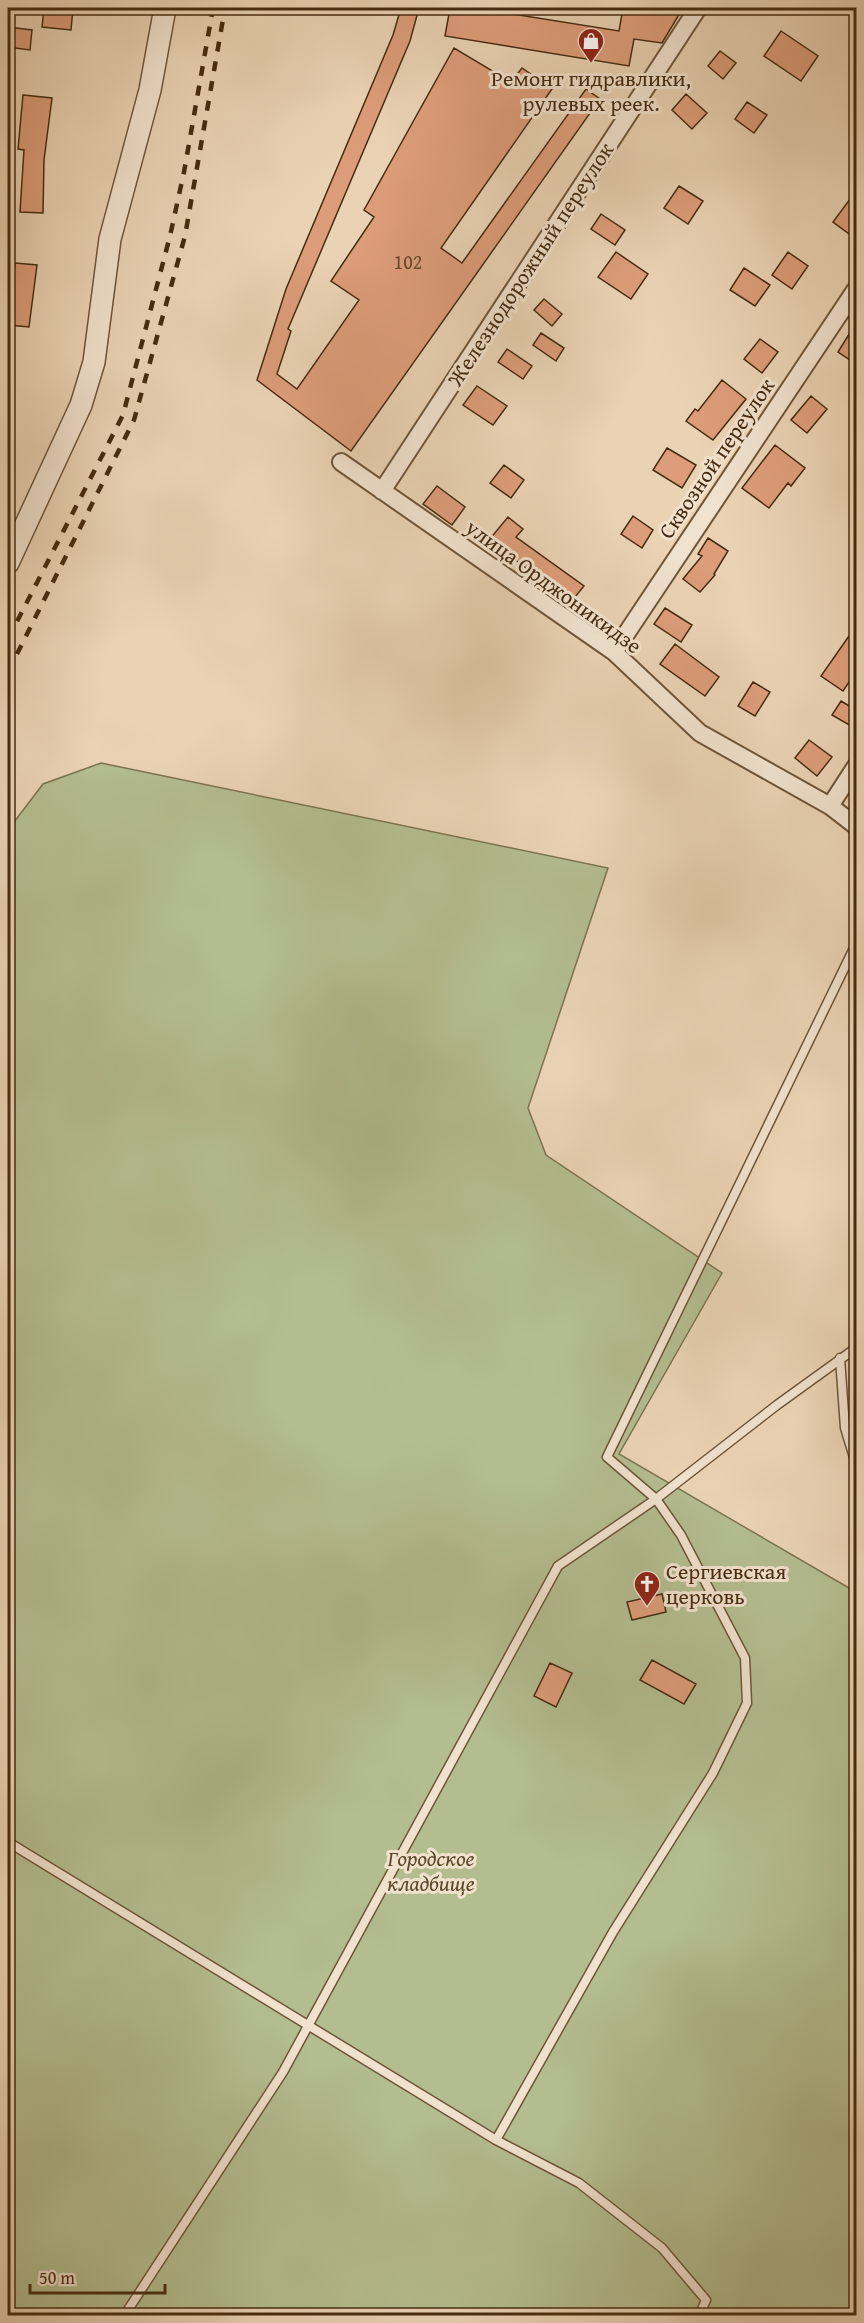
<svg xmlns="http://www.w3.org/2000/svg" width="864" height="2323" font-family="'Gentium Book Plus',serif">
<style>
.green{fill:#b3bd90;stroke:#7c7450;stroke-width:1.5}
.building{fill:#dd9d7a;stroke:#462c10;stroke-width:1.5}
.lines{fill:none;stroke-linecap:round;stroke-linejoin:round}
.service-casing{stroke:#6f5639;stroke-width:11}
.minor-casing{stroke:#6f5639;stroke-width:20}
.tertiary-casing{stroke:#6f5639;stroke-width:24}
.service{stroke:#f1e2ce;stroke-width:8}
.minor{stroke:#f1e2ce;stroke-width:16}
.tertiary{stroke:#f1e2ce;stroke-width:21}
.rail{stroke:#462c10;stroke-width:4.5;stroke-dasharray:10 10;stroke-linecap:butt}
.labels{text-anchor:middle;stroke-width:6;stroke-linejoin:round;paint-order:stroke}
.number-label{font-size:20px;fill:#6c482a}
.poi-label{font-size:22px;fill:#462c10;stroke:#f1e2ce}
.street-label{font-size:22px;fill:#462c10;stroke:#f1e2ce}
.park-label{font-size:22px;font-style:italic;fill:#5c492a;stroke:#f1e2ce}
</style>
<rect width="100%" height="100%" fill="#ead3b4"/>
<filter id="stains"><feTurbulence type="fractalNoise" baseFrequency=".00333" numOctaves="4"/><feColorMatrix values="0 0 0 0 .2 0 0 0 0 .09 0 0 0 0 .02 0 0 0 .5 -.17"/></filter>
<radialGradient id="worn" r=".72"><stop offset=".6" stop-color="#630" stop-opacity="0"/><stop offset="1" stop-color="#630" stop-opacity=".3"/></radialGradient>
<!-- green -->
<path class="green" d="M101,763L608,868L528,1108L546,1155L722,1273L619,1454L856,1592V2315H8V830L43,784Z"/>
<!-- building -->
<path class="building" d="M44,8H73L71,30L42,27Z
M401,8H419L410,41L288,329L291,331L277,374L297,389L359,300L331,281L374,217L364,210L454,48L511,82L522,68L552,89L441,248L462,263L586,89L600,99L351,451L257,380L286,289L393,35Z
M450,8H475L619,31L623,8H683L662,43L634,39L629,66L445,36Z
M8,27L32,30L30,50L8,47Z
M781,31L818,56L801,81L764,56Z
M720,51L736,63L723,79L708,66Z
M686,94L707,113L692,129L672,110Z
M23,95L52,98L44,160L43,213L20,212L24,150L18,149Z
M747,102L767,115L754,133L735,119Z
M679,186L703,201L688,224L664,208Z
M856,191V239L833,222Z
M601,214L625,230L615,245L591,229Z
M616,252L648,274L631,299L598,277Z
M788,252L808,266L792,289L772,275Z
M15,263L37,265L29,327L8,325Z
M744,268L770,285L755,306L730,290Z
M544,299L562,314L552,326L534,310Z
M856,323V364L838,352Z
M541,333L564,348L556,361L533,345Z
M760,339L778,352L762,373L744,359Z
M507,349L532,366L523,379L498,362Z
M722,380L746,399L713,440L686,421L695,409L698,411Z
M477,386L507,406L493,425L463,405Z
M811,396L827,409L807,433L791,420Z
M775,445L805,468L791,486L788,483L769,508L742,488Z
M667,448L696,465L682,488L653,470Z
M504,465L524,480L511,498L490,483Z
M437,486L465,507L452,525L423,504Z
M633,516L653,530L642,548L621,534Z
M508,517L523,529L516,537L584,586L571,602L489,540Z
M708,538L728,551L714,574L715,575L700,592L683,579L702,556L698,554Z
M665,608L692,625L681,642L654,624Z
M856,626V672L843,691L821,676Z
M675,644L719,677L705,696L660,664Z
M753,682L770,692L755,716L738,706Z
M841,701L856,710V717L851,726L832,715Z
M809,740L832,757L817,776L795,758Z
M662,1594L666,1612L632,1620L627,1602Z
M652,1660L696,1684L684,1704L640,1680Z
M550,1663L572,1673L556,1707L534,1696Z"/>
<g class="lines">
<!-- service casing -->
<g class="service-casing">
<path id="service" d="M840,1358L845,1428L856,1464
M8,1842L496,2140L579,2183L662,2248L706,2300L699,2316
M496,2140L613,1932L713,1773L747,1703L745,1658L681,1535L656,1499L607,1457L856,944
M124,2316L283,2072L558,1566L656,1499L777,1405L856,1348"/>
</g>
<!-- minor casing -->
<g class="minor-casing">
<path id="minor" d="M341,462L614,652L700,733L830,806L856,826
M382,491L698,8
M614,652L856,289
M830,806L856,766"/>
</g>
<!-- tertiary casing -->
<g class="tertiary-casing">
<path id="tertiary" d="M8,563L81,405L94,362L110,239L150,90L165,8"/>
</g>
<!-- service -->
<use href="#service" class="service"/>
<!-- minor -->
<use href="#minor" class="minor"/>
<!-- tertiary -->
<use href="#tertiary" class="tertiary"/>
<!-- rail -->
<path class="rail" d="M8,639L123,415L170,236L184,172L213,8
M8,672L134,420L185,236L225,8"/>
</g>
<!-- icons -->
<defs>
<g id="shop-pin" transform="scale(1.35)"><path d="M0 17L-7.5 6A9.5 9.5 0 1 1 7.5 6Z" fill="#8f2418" stroke="#f1e2ce"/><path d="M-5-2.5h2.3a2.7 3.5 0 0 1 5.4 0H5L5.5 6h-11ZM-1.5-2.5h3a1.5 2.3 0 0 0-3 0Z" fill="#fff"/></g>
<g id="church-pin" transform="scale(1.35)"><path d="M0 17L-7.5 6A9.5 9.5 0 1 1 7.5 6Z" fill="#8f2418" stroke="#f1e2ce"/><path d="M-1.2-6h2.4v3.5h3.3v2.4h-3.3V6h-2.4V-.1h-3.3v-2.4h3.3Z" fill="#fff"/></g>
</defs>
<g fill-rule="evenodd">
<use href="#shop-pin" x="591" y="41"/>
<use href="#church-pin" x="647" y="1584"/>
</g>
<g class="labels">
<!-- number labels -->
<g class="number-label">
<text x="408" y="269">102</text>
</g>
<!-- poi labels -->
<g class="poi-label">
<text x="591" y="86">Ремонт гидравлики,<tspan x="591" dy="25">рулевых реек.</tspan></text>
<text x="666" y="1579" text-anchor="start">Сергиевская<tspan x="666" dy="25">церковь</tspan></text>
</g>
<!-- street labels -->
<g class="street-label">
<text transform="translate(530 264) rotate(-57)" y="8">Железнодорожный переулок</text>
<text transform="translate(716 458) rotate(-56)" y="8">Сквозной переулок</text>
<text transform="translate(554 586) rotate(36)" y="8">улица Орджоникидзе</text>
</g>
<!-- park labels -->
<g class="park-label">
<text x="431" y="1866">Городское<tspan x="431" dy="25">кладбище</tspan></text>
</g>
</g>
<!-- margin -->
<rect width="864" height="2323" fill="none" stroke="#ead3b4" stroke-width="30"/>
<rect x="9" y="9" width="846" height="2305" fill="none" stroke="#462c10" stroke-width="3"/>
<rect x="15" y="15" width="834" height="2293" fill="none" stroke="#462c10" stroke-width="1.5"/>
<!-- scale -->
<path d="M30 2284v9h135v-9" fill="none" stroke="#462c10" stroke-width="3"/>
<text x="39" y="2284" font-size="18" fill="#462c10" stroke="#f1e2ce" stroke-width="4.5" paint-order="stroke">50 m</text>
<rect width="100%" height="100%" filter="url(#stains)"/>
<rect width="100%" height="100%" fill="url(#worn)"/>
</svg>
